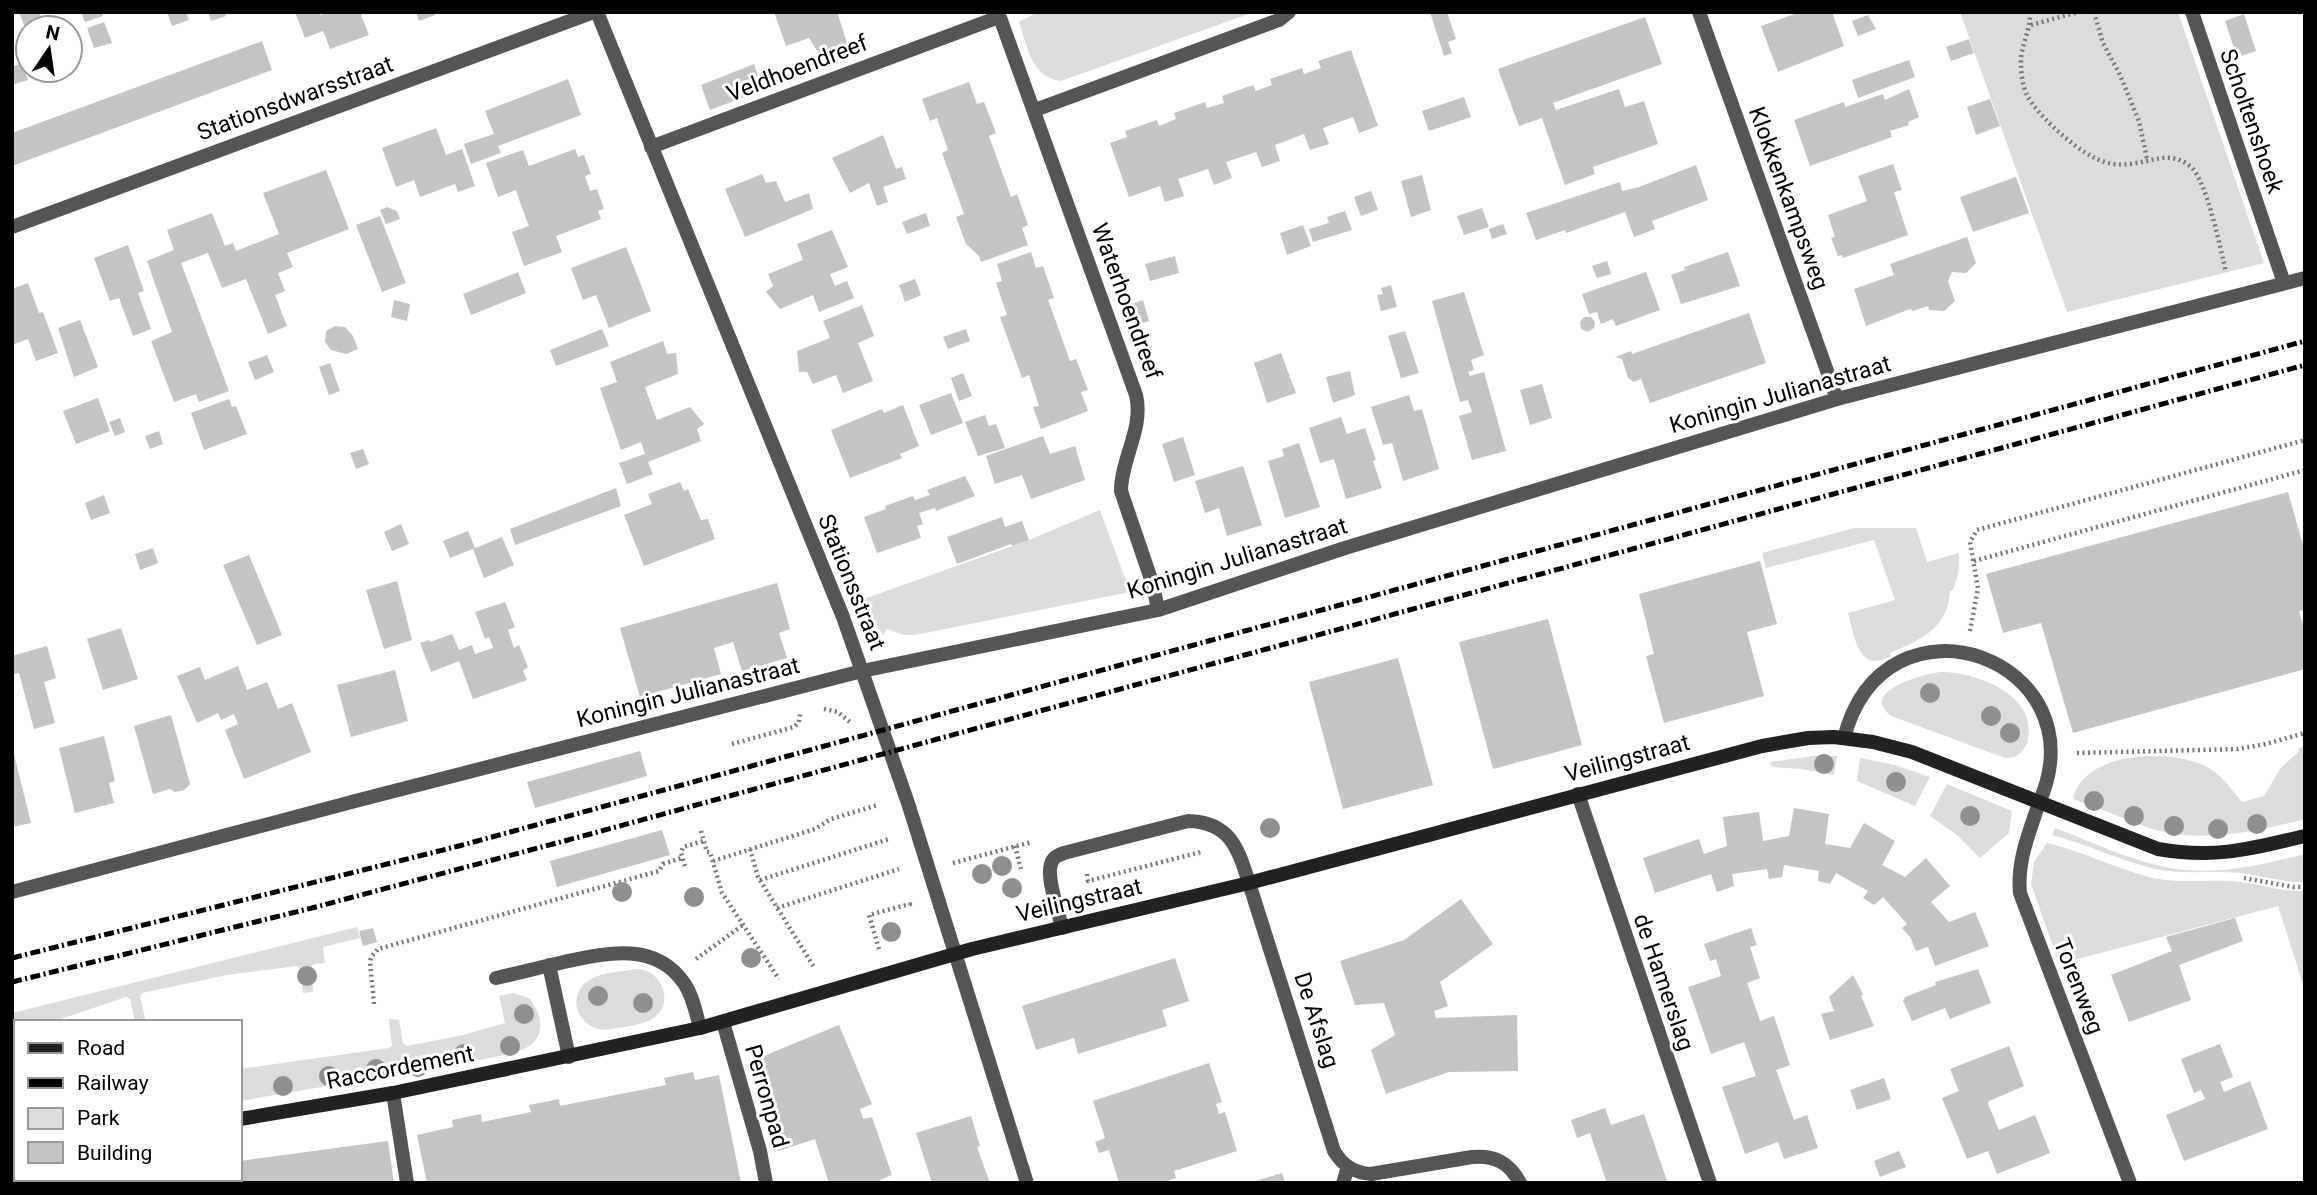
<svg xmlns="http://www.w3.org/2000/svg" width="2317" height="1195" font-family="Roboto,sans-serif">
<style>
.green{fill:#dcdcdc}
.building{fill:#c4c4c4}
.lines{fill:none;stroke-linecap:round;stroke-linejoin:round}
.path{stroke:#777;stroke-width:4.5;stroke-dasharray:2 3.5;stroke-linecap:butt}
.lane{stroke:#555;stroke-width:14}
.street{stroke:#555;stroke-width:14}
.secondary{stroke:#222;stroke-width:14}
.rail{stroke:#000;stroke-width:5;stroke-dasharray:10 3.5 2 3.5;stroke-linecap:butt}
.tree{fill:#8f8f8f}
.labels{text-anchor:middle;stroke-width:6;stroke-linejoin:round;paint-order:stroke}
.street-label{font-size:23px;fill:#000;stroke:#fff}
</style>
<rect width="100%" height="100%" fill="#fff"/>
<!-- green -->
<path class="green" d="M1038,12H1254L1061,81C1031,77 1027,46 1019,22Z
M1960,12H2178L2264,263L2067,312Z
M1100,510L1130,592L915,635H904L887,629L883,635L861,600L1029,540Z
M1854,528H1916L1927,562L1959,553C1960,566 1958,578 1953,590L1950,591C1948,629 1920,640 1890,653L1891,656C1886,658 1880,661 1874,661C1856,659 1852,627 1848,613L1895,600L1874,540L1766,568L1762,553Z
M1940,672C1967,671 2007,685 2022,708C2034,726 2031,759 2005,758L1891,716C1858,691 1924,674 1940,672Z
M2305,745V819C2255,832 2200,844 2149,828C2124,819 2099,808 2073,799C2084,751 2167,749 2203,765C2221,773 2230,788 2242,802L2264,796L2280,769L2299,751L2298,749Z
M1820,755L1837,756L1834,775L1802,769L1772,767L1770,762Z
M1860,758L1895,765L1930,777L1915,806L1857,781Z
M1947,784L2012,811L2009,833L1980,858L1957,835L1930,816Z
M2055,828C2095,843 2135,863 2177,869C2220,875 2263,865 2305,854V882C2283,883 2262,875 2241,873C2212,870 2184,875 2155,869C2120,861 2087,844 2052,835Z
M2047,843C2082,851 2115,868 2149,877C2180,885 2210,878 2241,882C2262,885 2283,892 2305,891V990L2278,906L2059,964L2031,884L2034,862Z
M357,927L360,938L323,947L325,963L314,964L311,967L313,992L303,993L300,969L297,966L227,975L142,993L140,996L146,1022H135L130,999L126,997L52,1022H16V1037L12,1039V1013Z
M636,969C664,969 677,1008 648,1021C637,1026 622,1027 611,1029C582,1035 563,999 588,981C600,972 622,972 636,969Z
M513,993L529,998C542,1013 547,1037 526,1048C510,1056 466,1062 447,1065C378,1078 309,1089 240,1101V1069L389,1048L392,1046L389,1019L399,1020L403,1043L407,1046L463,1035L505,1023L499,996Z"/>
<!-- building -->
<path class="building" d="M19,12H39L45,28H28V35Z
M81,12H102L103,16L85,22Z
M167,12H186L189,20L172,26Z
M208,12H224L226,16L211,21Z
M295,12H319L320,15L329,12H360L369,35L330,49L323,31L305,38Z
M416,12H434L435,15L419,21Z
M774,12H837L851,55L826,65L809,38L786,46Z
M1430,12H1447L1456,39L1448,42L1452,53L1444,56Z
M1800,12H1832L1844,46L1778,72L1761,26Z
M2244,14L2256,51L2237,57L2225,21Z
M1868,15L1876,29L1858,36L1852,21Z
M1645,17L1662,64L1553,103L1556,110L1619,89L1625,107L1644,101L1658,144L1593,167L1595,174L1565,185L1542,118L1519,126L1498,69Z
M104,22L112,43L94,48L87,28Z
M1969,39L1974,53L1951,61L1946,47Z
M262,41L272,70L12,166V133Z
M1351,50L1378,126L1359,133L1353,117L1323,128L1329,144L1310,150L1304,134L1275,145L1280,161L1262,167L1256,152L1226,162L1232,178L1214,185L1208,169L1178,179L1184,196L1165,202L1160,186L1129,197L1110,143L1127,137L1125,131L1157,120L1159,126L1176,119L1174,113L1205,102L1207,108L1224,103L1222,96L1253,85L1256,91L1272,85L1270,79L1302,68L1304,74L1321,68L1318,61Z
M1909,60L1915,77L1858,98L1852,80Z
M22,63L28,80L12,85V67Z
M754,64L763,90L710,110L701,85Z
M568,79L581,115L498,146L501,153L471,164L464,144L494,134L485,111Z
M969,82L977,104L984,102L996,133L989,136L1011,197L1017,194L1028,225L1022,228L1028,245L981,262L979,256L966,244L956,217L964,214L942,153L948,150L937,118L930,121L922,99Z
M1909,89L1919,117L1908,122L1909,125L1890,131L1892,137L1810,166L1794,120L1844,102L1845,107L1883,94L1885,100Z
M1464,97L1471,117L1429,131L1422,111Z
M1990,99L2000,126L1976,135L1967,107Z
M436,128L446,155L462,149L475,186L458,192L455,184L420,197L414,180L396,187L382,148Z
M883,135L896,169L902,167L906,179L883,187L888,202L877,206L869,183L850,193L832,158Z
M575,149L578,157L584,155L591,174L585,176L590,191L597,189L604,209L598,211L601,219L556,236L562,252L524,266L512,232L529,226L522,208L516,190L498,197L486,163L523,150L529,166Z
M1893,164L1902,190L1894,192L1908,235L1843,258L1842,255L1838,256L1831,238L1835,237L1828,215L1867,201L1858,176Z
M1696,165L1708,200L1652,221L1655,229L1634,237L1625,212L1566,233L1565,230L1536,240L1526,213L1620,182L1622,191L1639,187Z
M326,170L349,229L287,253L293,267L278,273L285,291L275,295L287,326L268,334L246,279L222,288L208,253L181,263L229,391L199,402L196,394L174,402L151,341L172,332L147,261L174,250L167,230L212,213L225,246L233,243L236,251L279,234L263,193Z
M762,174L766,183L776,181L785,202L809,193L813,209L745,237L725,189Z
M1422,175L1431,210L1411,217L1401,181Z
M2016,177L2029,213L1973,232L1960,197Z
M1371,191L1378,210L1361,216L1354,197Z
M387,207L397,211L400,219L386,224L380,210Z
M1482,208L1489,227L1464,235L1457,216Z
M1345,211L1352,230L1313,242L1309,229L1329,223L1327,217Z
M926,213L930,226L907,234L902,222Z
M380,216L406,283L382,292L356,225Z
M1503,224L1507,234L1492,239L1489,229Z
M1303,225L1311,246L1287,255L1280,233Z
M832,230L848,267L830,274L835,286L847,281L854,298L819,312L813,295L780,309L766,292L773,286L768,274L803,260L797,244Z
M1967,237L1976,263L1966,273L1952,272L1948,281L1955,301L1944,311L1929,310L1928,306L1913,311L1910,309L1866,326L1854,289L1894,275L1890,264Z
M128,245L144,291L138,293L151,329L133,336L119,298L110,301L94,258Z
M626,247L651,311L609,328L596,295L583,300L571,268Z
M1031,252L1036,268L1043,266L1054,298L1048,300L1059,330L1070,361L1076,359L1088,390L1081,392L1088,411L1041,429L1033,407L1039,406L1029,375L1022,378L1000,317L1007,315L996,283L1002,281L997,264Z
M1728,252L1740,286L1681,304L1671,275L1685,270L1684,267Z
M1175,256L1179,273L1150,281L1145,264Z
M1607,261L1611,274L1597,278L1592,266Z
M518,272L526,293L471,315L463,294Z
M1646,272L1660,310L1616,326L1613,319L1601,324L1597,312L1589,314L1582,294Z
M915,279L921,295L905,302L899,285Z
M28,283L39,313L43,312L58,353L36,361L28,339L12,345V289Z
M1391,285L1397,307L1381,311L1377,295L1383,294L1381,288Z
M1464,292L1484,355L1471,360L1474,370L1468,372L1470,376L1484,372L1506,451L1472,460L1459,416L1472,412L1468,400L1460,402L1432,301Z
M394,300L410,304L407,321L391,317Z
M1143,300L1149,321L1137,325L1131,304Z
M862,305L874,336L858,343L873,381L843,393L836,375L813,384L807,372H799L797,351L830,338L823,321Z
M1749,313L1766,363L1650,403L1641,379L1634,382L1628,378L1622,359L1615,357L1631,351L1632,354Z
M1584,317H1591L1595,322L1594,328L1588,332L1581,329L1580,322Z
M80,320L98,367L74,377L58,328Z
M335,326L345,327L353,336L358,349L346,354L331,350L325,342L326,331Z
M602,329L609,346L556,366L550,350Z
M966,329L970,341L948,349L943,337Z
M1405,331L1419,373L1401,378L1388,336Z
M663,341L667,354L676,353L678,374L645,387L651,404L657,420L690,407L704,424L697,429L701,441L648,462L653,474L627,484L619,463L645,454L641,442L621,450L600,388L617,382L610,362Z
M1281,353L1296,393L1267,403L1254,363Z
M267,355L274,372L255,380L248,362Z
M330,363L340,391L329,395L319,367Z
M1350,371L1355,395L1333,403L1326,377Z
M963,373L972,396L959,401L951,378Z
M1542,384L1552,418L1530,425L1520,390Z
M951,393L963,423L931,435L919,405Z
M1409,395L1414,411L1422,409L1439,469L1403,481L1392,443L1383,445L1371,407Z
M98,398L110,431L76,444L63,411Z
M229,399L232,407L236,406L247,434L204,450L191,413Z
M903,405L919,446L900,454L902,458L850,478L831,430L882,409L884,413Z
M985,415L989,426L996,424L1005,448L978,456L965,422Z
M1341,417L1347,434L1365,428L1376,460L1373,461L1382,488L1346,499L1334,459L1320,463L1309,428Z
M120,418L125,432L115,436L109,422Z
M159,431L163,444L150,449L145,436Z
M1043,436L1050,454L1075,446L1085,480L1031,499L1022,475L995,484L986,456Z
M1183,437L1195,475L1174,482L1162,444Z
M1299,443L1320,507L1285,518L1268,461L1284,456L1282,449Z
M363,449L369,464L356,469L350,453Z
M1243,466L1262,525L1227,536L1219,508L1205,513L1195,481Z
M965,476L975,496L936,511L935,508L919,513L923,524L917,526L921,538L877,553L864,517L886,509L885,506L913,496L915,500L930,495L927,490Z
M680,482L684,491L688,489L701,520L708,519L715,539L644,566L624,515L652,504L648,494Z
M616,488L621,506L515,545L510,529Z
M2288,492L2305,552V610L2299,611L2305,631V669L2073,733L2041,623L2003,633L1986,574Z
M104,495L110,513L91,520L85,503Z
M1002,517L1005,527L1022,521L1029,540L1012,546L1011,544L957,564L947,537Z
M401,524L409,544L392,551L384,532Z
M468,531L475,548L450,558L443,541Z
M502,537L514,565L484,578L473,549Z
M153,548L158,563L140,570L135,554Z
M249,555L282,635L257,645L223,565Z
M1760,561L1777,624L1747,632L1764,696L1664,723L1646,656L1654,654L1639,594Z
M397,581L412,640L384,649L366,590Z
M777,583L790,629L779,633L787,658L742,671L733,642L714,648L721,674L640,697L620,628Z
M505,602L515,627L508,630L514,648L519,645L528,667L523,671L527,680L473,699L459,661L431,672L420,643L429,640L430,642L452,634L459,650L472,645L475,654L493,648L489,637L485,639L475,612Z
M1548,619L1582,745L1493,769L1459,642Z
M121,628L138,679L103,690L87,639Z
M47,646L56,678L44,682L55,723L34,729L19,673L13,674L12,672V656Z
M1398,658L1433,785L1343,809L1309,682Z
M238,666L247,690L267,682L278,709L292,703L311,752L244,779L225,730L238,724L234,714L221,720L218,713L197,723L177,676L200,667L205,680Z
M395,670L408,721L351,737L337,685Z
M171,715L190,784L184,790L175,792L170,789L153,794L134,726Z
M104,736L115,781L109,783L114,803L75,813L59,748Z
M12,746L31,823L12,827Z
M640,751L647,776L535,808L527,782Z
M1794,808L1829,814L1825,844L1850,848L1864,823L1895,841L1882,865L1905,877L1926,858L1950,886L1931,902L1949,922L1975,912L1989,946L1935,966L1928,947L1916,951L1910,937L1902,928L1907,924L1883,897L1874,905L1863,898L1868,891L1836,873L1830,884L1818,881L1819,871L1784,865L1782,877L1769,879L1767,869L1732,874L1734,886L1717,892L1711,874L1655,893L1643,858L1699,839L1704,854L1727,846L1723,817L1759,812L1763,841L1789,836Z
M662,830L670,855L557,887L550,861Z
M1461,899L1493,944L1440,982L1448,1006L1434,1011L1436,1018L1517,1015L1518,1071L1449,1072L1386,1094L1371,1050L1395,1035L1384,1003L1355,1005L1340,961L1404,940Z
M2235,918L2243,941L2179,965L2191,1000L2129,1022L2111,975L2172,951L2166,937Z
M373,928L377,942L363,946L359,931Z
M1751,928L1757,945L1750,947L1760,978L1747,983L1760,1021L1774,1016L1790,1065L1776,1070L1794,1120L1807,1115L1818,1148L1784,1159L1778,1142L1745,1154L1722,1087L1756,1076L1744,1042L1711,1054L1688,987L1721,976L1716,959L1710,961L1704,944Z
M1175,958L1189,1001L1162,1010L1167,1026L1078,1054L1074,1038L1036,1050L1022,1006Z
M1978,969L1991,1003L1950,1019L1945,1008L1912,1021L1903,1001L1905,997L1936,985L1935,982Z
M1853,975L1863,994L1861,996L1874,1026L1830,1040L1821,1014L1834,1011L1829,997Z
M839,1025L872,1104L860,1109L863,1119L872,1117L892,1175L880,1180L881,1183H829L815,1139L778,1151L759,1058Z
M2220,1044L2233,1077L2220,1082L2224,1092L2250,1081L2268,1129L2184,1161L2166,1115L2205,1099L2201,1090L2194,1093L2181,1059Z
M2009,1046L2024,1086L1989,1101L1988,1104L1999,1130L2035,1115L2050,1153L1997,1174L1988,1151L1967,1159L1942,1098L1959,1091L1950,1069Z
M1209,1063L1222,1102L1216,1104L1219,1114L1225,1112L1237,1151L1174,1171L1176,1178L1161,1183H1119L1109,1150L1099,1153L1095,1142L1105,1138L1093,1101Z
M693,1072L695,1080L719,1075L741,1183H427L417,1135L453,1127L452,1120L481,1114L482,1122L531,1112L529,1105L559,1099L560,1106L666,1085L664,1078Z
M1884,1078L1891,1099L1857,1110L1850,1090Z
M1605,1108L1611,1125L1644,1114L1667,1181L1660,1183H1607L1590,1133L1577,1138L1571,1120Z
M971,1116L980,1146L977,1147L990,1183H941L940,1181L932,1183L916,1133Z
M388,1141L394,1183H237L236,1179H240V1161Z
M1899,1151L1906,1167L1880,1177L1874,1161Z
M1282,1173L1285,1183H1253V1182Z
M219,1179L220,1183H161V1180Z"/>
<g class="lines">
<!-- path -->
<path class="path" d="M2030,12C2031,31 2020,46 2021,64C2021,74 2023,87 2027,95C2037,115 2073,147 2093,157C2104,163 2117,166 2129,164C2151,162 2170,150 2190,166C2207,180 2220,248 2226,272
M2094,12L2103,43L2120,75L2139,121L2147,159
M2031,25L2078,12
M1974,561L2305,470
M1970,631L1978,588L1970,542L1977,530L2305,440
M824,709L838,712L850,722
M732,744L794,727L799,722L800,714
M2077,753L2238,749L2266,744L2305,733
M701,831L707,852H710L722,893L779,979
M1015,846L1021,869
M750,849L758,877L814,967
M713,861L815,829L831,819L878,805
M953,863L1032,842
M685,866L681,853L683,847L703,841
M1087,874L1088,881L1201,852
M2244,878L2293,887H2305
M760,880L889,839
M777,908L899,869
M879,949L869,915L910,904L908,900
M696,959L743,925
M374,1004L370,962L371,957L378,949L659,871L663,864L682,858
M229,1179L230,1183"/>
<!-- lane -->
<path class="lane" d="M1844,738C1885,580 2103,659 2039,803
M1062,928C1059,913 1046,877 1051,864C1053,857 1058,855 1064,853L1188,821C1230,822 1238,848 1249,883
M549,965L569,1057
M496,978C519,973 541,967 564,962C606,953 655,941 684,983C693,996 696,1013 700,1028
M1343,1183L1348,1167"/>
<!-- street -->
<path class="street" d="M597,12L843,617L908,803L1027,1183
M998,12L1136,395C1144,428 1121,459 1121,491L1153,585L1158,610
M1699,12L1837,399
M2192,12L2284,283
M1035,110L1279,20L1289,12
M651,147L999,17
M12,227L594,12
M1578,794L1710,1183
M2039,803C2029,833 2017,861 2020,893L2130,1183
M1249,883L1334,1151C1343,1166 1354,1173 1371,1174L1472,1157C1494,1155 1509,1162 1520,1183
M12,892L363,799L862,671L1158,610L1345,548L1837,399L2305,278
M723,1022L760,1151L766,1183
M393,1093L407,1183"/>
<!-- secondary -->
<path class="secondary" d="M240,1119L393,1093L700,1028L972,949L1249,883L1762,746L1808,738L1834,737L1873,742L1912,752L2158,849C2215,859 2250,849 2305,836
M60,1183L67,1179"/>
<!-- rail -->
<path class="rail" d="M12,958L459,846L2305,341
M12,982L312,908L583,836L2305,365"/>
</g>
<!-- trees -->
<g class="tree">
<circle cx="1930" cy="693" r="10"/>
<circle cx="1991" cy="716" r="10"/>
<circle cx="2010" cy="733" r="10"/>
<circle cx="1824" cy="764" r="10"/>
<circle cx="1896" cy="782" r="10"/>
<circle cx="2094" cy="801" r="10"/>
<circle cx="1970" cy="816" r="10"/>
<circle cx="2134" cy="816" r="10"/>
<circle cx="2257" cy="824" r="10"/>
<circle cx="2174" cy="826" r="10"/>
<circle cx="1270" cy="828" r="10"/>
<circle cx="2218" cy="829" r="10"/>
<circle cx="1002" cy="866" r="10"/>
<circle cx="982" cy="874" r="10"/>
<circle cx="1012" cy="888" r="10"/>
<circle cx="622" cy="892" r="10"/>
<circle cx="694" cy="897" r="10"/>
<circle cx="891" cy="932" r="10"/>
<circle cx="751" cy="958" r="10"/>
<circle cx="307" cy="976" r="10"/>
<circle cx="598" cy="996" r="10"/>
<circle cx="643" cy="1003" r="10"/>
<circle cx="524" cy="1014" r="10"/>
<circle cx="510" cy="1046" r="10"/>
<circle cx="464" cy="1054" r="10"/>
<circle cx="418" cy="1067" r="10"/>
<circle cx="376" cy="1069" r="10"/>
<circle cx="329" cy="1076" r="10"/>
<circle cx="283" cy="1086" r="10"/>
</g>
<g class="labels">
<!-- street labels -->
<g class="street-label">
<text transform="translate(797 68) rotate(-21)" y="8">Veldhoendreef</text>
<text transform="translate(295 98) rotate(-20)" y="8">Stationsdwarsstraat</text>
<text transform="translate(2252 121) rotate(71)" y="8">Scholtenshoek</text>
<text transform="translate(1789 198) rotate(70)" y="8">Klokkenkampsweg</text>
<text transform="translate(1127 301) rotate(70)" y="8">Waterhoendreef</text>
<text transform="translate(1780 394) rotate(-16)" y="8">Koningin Julianastraat</text>
<text transform="translate(1237 558) rotate(-17)" y="8">Koningin Julianastraat</text>
<text transform="translate(852 582) rotate(68)" y="8">Stationsstraat</text>
<text transform="translate(688 692) rotate(-14)" y="8">Koningin Julianastraat</text>
<text transform="translate(1627 758) rotate(-15)" y="8">Veilingstraat</text>
<text transform="translate(1079 900) rotate(-13)" y="8">Veilingstraat</text>
<text transform="translate(1664 982) rotate(71)" y="8">de Hamerslag</text>
<text transform="translate(2079 986) rotate(69)" y="8">Torenweg</text>
<text transform="translate(1317 1020) rotate(72)" y="8">De Afslag</text>
<text transform="translate(400 1067) rotate(-11)" y="8">Raccordement</text>
<text transform="translate(767 1096) rotate(74)" y="8">Perronpad</text>
</g>
</g>
<!-- border -->
<rect width="2317" height="1195" fill="none" stroke="#000000" stroke-width="28"/>
<!-- legend -->
<rect x="14" y="1020" width="228" height="161" fill="#ffffff" stroke="#999999" stroke-width="2"/>
<rect x="28" y="1043" width="35" height="10" fill="#222222" stroke="#999999" stroke-width="2"/>
<text x="77" y="1055" font-size="21" fill="#000000">Road</text>
<rect x="28" y="1078" width="35" height="10" fill="#000000" stroke="#999999" stroke-width="2"/>
<text x="77" y="1090" font-size="21" fill="#000000">Railway</text>
<rect x="28" y="1108" width="35" height="21" fill="#dcdcdc" stroke="#999999" stroke-width="2"/>
<text x="77" y="1125" font-size="21" fill="#000000">Park</text>
<rect x="28" y="1142" width="35" height="21" fill="#c4c4c4" stroke="#999999" stroke-width="2"/>
<text x="77" y="1160" font-size="21" fill="#000000">Building</text>
<!-- north arrow -->
<g transform="translate(49 49) rotate(13)"><circle r="33" fill="#ffffff" stroke="#999999" stroke-width="2"/>
<path d="M0-5L12 26L0 18L-12 26Z" fill="#000000"/>
<text y="-10" font-size="19" font-weight="bold" text-anchor="middle" fill="#000000">N</text>
</g>
</svg>
